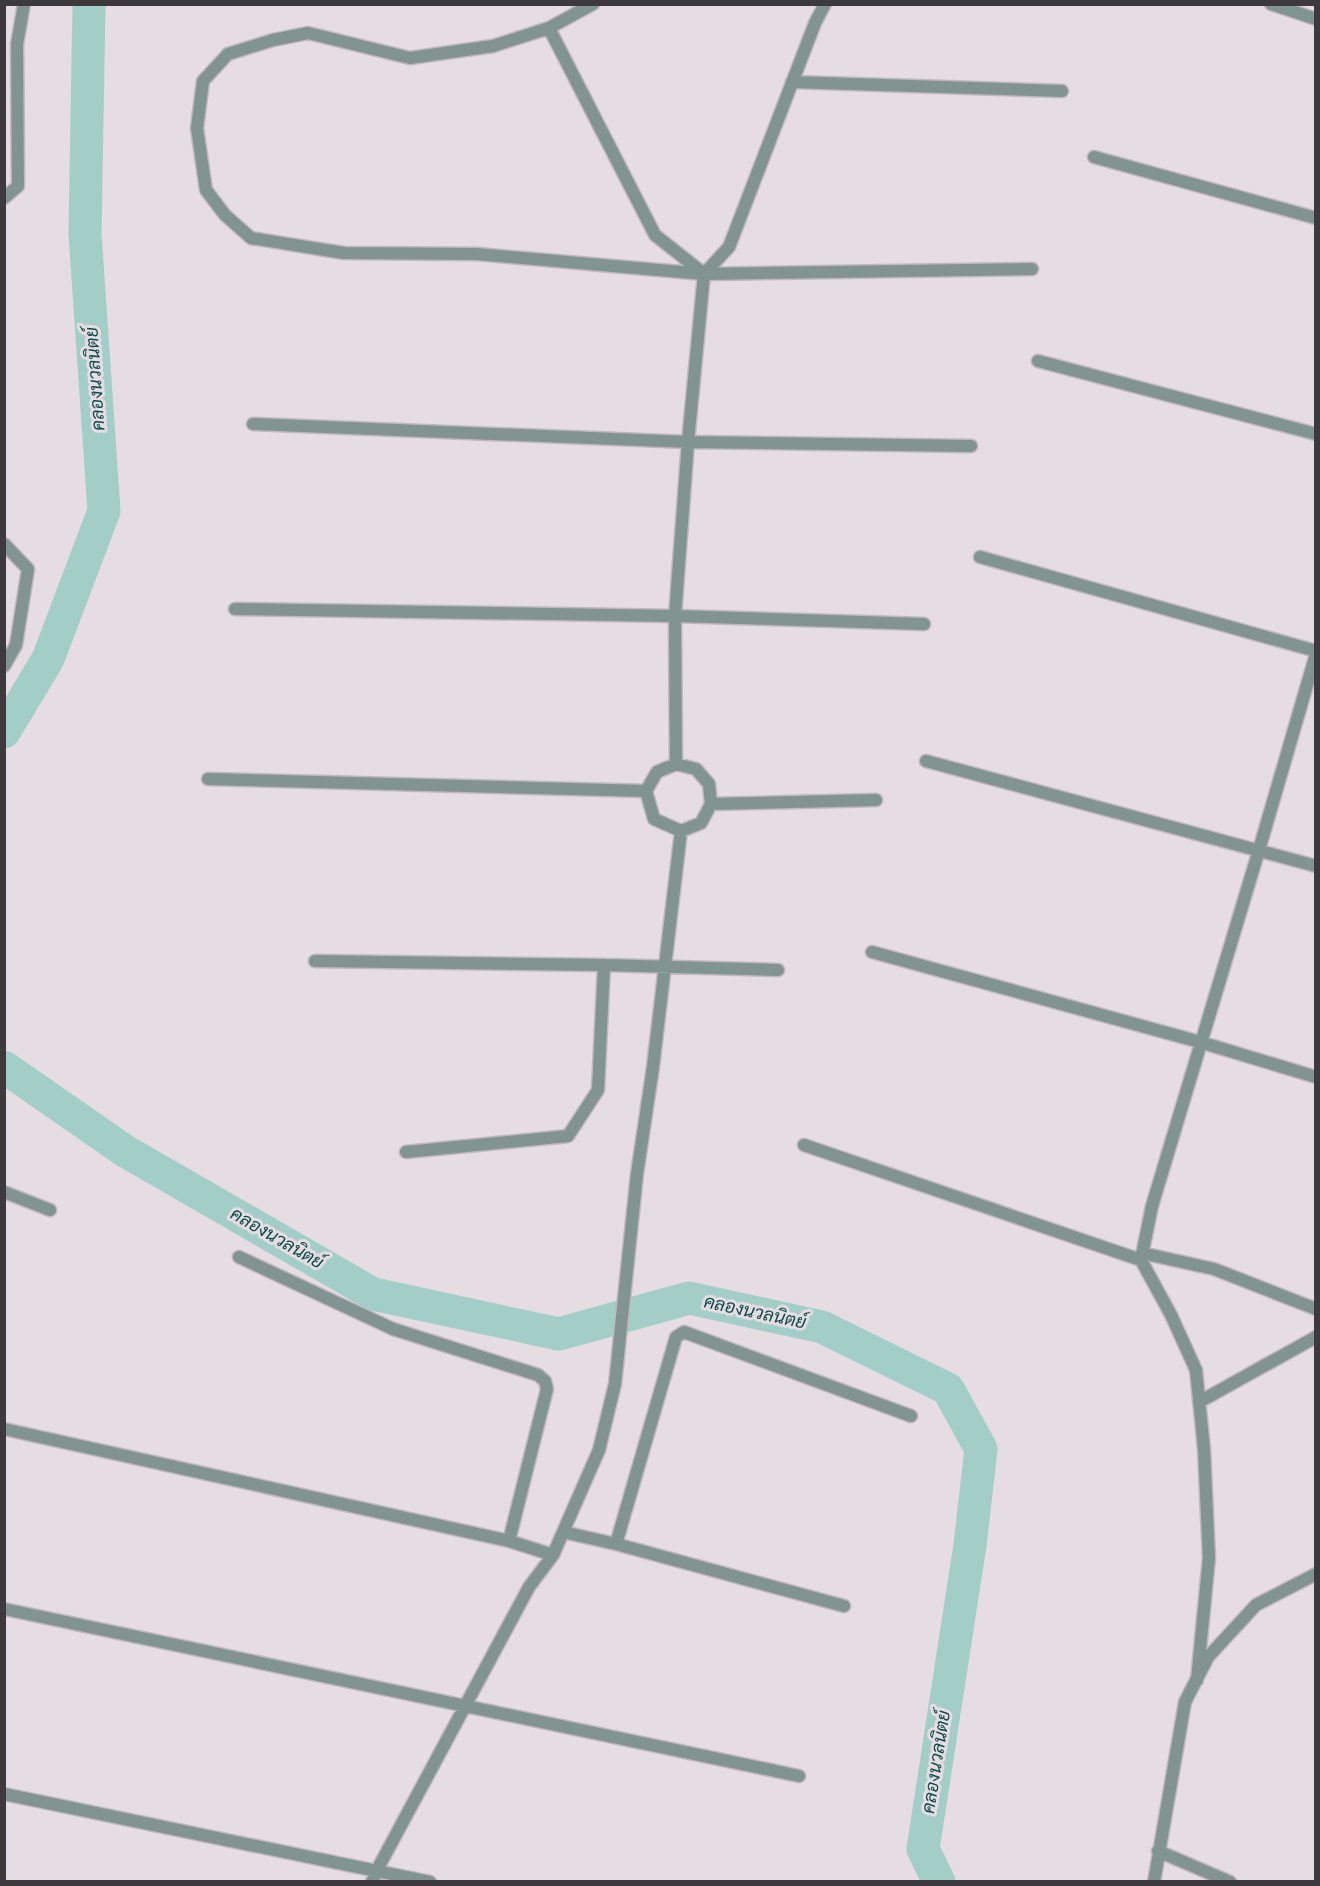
<svg xmlns="http://www.w3.org/2000/svg" width="1320" height="1886" font-family="'Varela Round',Sarabun,sans-serif">
<style>
.lines{fill:none;stroke-linecap:round;stroke-linejoin:round}
.canal{stroke:#a2cec7;stroke-width:33}
.street-casing{stroke:#c1b8be;stroke-width:15}
.street{stroke:#829491;stroke-width:12}
.labels{text-anchor:middle;stroke-width:6;stroke-linejoin:round;paint-order:stroke}
.water-label{font-size:18px;font-style:italic;fill:#0a4b45;stroke:#e6dce3}
</style>
<rect width="100%" height="100%" fill="#e6dce3"/>
<g class="lines">
<!-- canal -->
<path class="canal" d="M4,732L48,659L104,511L85,234L89,4
M4,1067L125,1151L373,1294L559,1334L689,1298L822,1327L948,1389L981,1449L970,1545L923,1849L939,1882"/>
<!-- street casing -->
<g class="street-casing">
<path id="street" d="M593,4L549,28L493,46L410,58L308,33L273,40L228,54L203,81L197,128L206,190L225,215L251,238L344,253L477,254L704,274L1032,269
M1271,4L1316,19
M549,28L655,235L703,273
M792,82L1062,91
M1094,157L1316,218
M4,198L18,186L17,44L24,4
M1038,361L1316,434
M253,424L688,442L971,446
M4,544L28,569L16,645L4,666
M980,557L1316,651
M235,609L675,616L924,624
M926,761L1316,866
M676,764L675,616L688,442L704,274L729,247L815,23L825,4
M676,764L696,769L709,784L711,804L701,823L681,831L654,819L646,791L657,772Z
M208,779L646,791
M711,804L876,800
M872,952L1200,1042L1316,1077
M315,961L604,965L778,970
M804,1145L1141,1260
M406,1152L568,1136L598,1090L604,965
M4,1192L50,1210
M1142,1253L1214,1269L1316,1309
M239,1257L393,1329L538,1375L545,1381L547,1389L509,1541
M1199,1402L1316,1337
M4,1429L509,1541L553,1555
M563,1532L616,1544L844,1606
M616,1544L676,1337L684,1332L911,1416
M4,1609L799,1776
M1197,1680L1209,1558L1204,1449L1196,1370L1171,1315L1141,1260L1152,1206L1259,850L1316,654
M4,1794L430,1882
M1158,1851L1230,1882
M372,1882L377,1870L529,1587L553,1555L599,1450L615,1384L637,1174L653,1067L681,831
M1154,1882L1185,1702L1208,1657L1256,1605L1316,1574"/>
</g>
<!-- street -->
<use href="#street" class="street"/>
</g>
<g class="labels">
<!-- water labels -->
<g class="water-label">
<text transform="translate(95 379) rotate(-94)" y="6">คลองนวลนิตย์</text>
<text transform="translate(277 1238) rotate(30)" y="6">คลองนวลนิตย์</text>
<text transform="translate(755 1312) rotate(12)" y="6">คลองนวลนิตย์</text>
<text transform="translate(936 1762) rotate(-81)" y="6">คลองนวลนิตย์</text>
</g>
</g>
<!-- border -->
<rect width="1320" height="1886" fill="none" stroke="#3d393c" stroke-width="12"/>
</svg>
